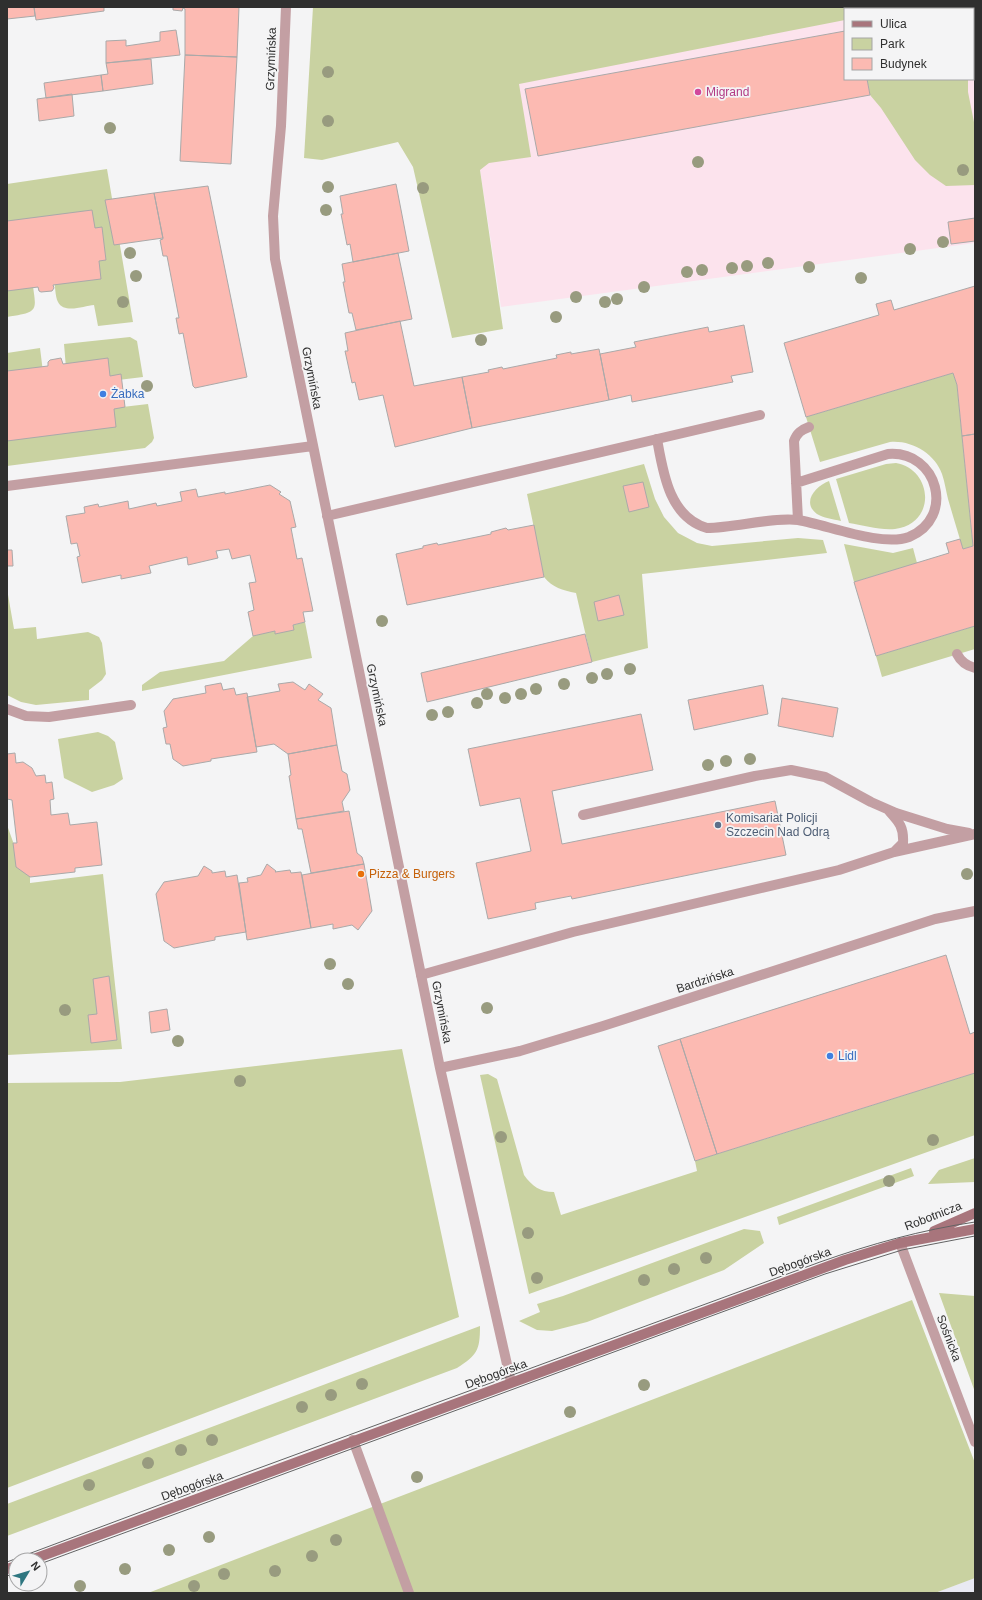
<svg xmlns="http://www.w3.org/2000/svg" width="982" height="1600" font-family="Helvetica,sans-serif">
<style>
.commercial{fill:#fce3ed;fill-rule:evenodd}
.built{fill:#e9eaf3}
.green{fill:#c9d2a1}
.building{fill:#fcbab2;stroke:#aaa9a9}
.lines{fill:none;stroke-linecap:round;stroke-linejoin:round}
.lane{stroke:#c39fa3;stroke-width:10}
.street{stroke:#c39fa3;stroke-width:10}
.secondary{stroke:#a8757c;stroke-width:10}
.tram{stroke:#636364;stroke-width:1}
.tree{fill:#989b7f}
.hotel-dot{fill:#d1479c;stroke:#f4f4f5;stroke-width:1.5}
.shop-dot{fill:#3f7fe0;stroke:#f4f4f5;stroke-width:1.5}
.service-dot{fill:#5c6f8a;stroke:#f4f4f5;stroke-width:1.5}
.food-dot{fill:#e8710a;stroke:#f4f4f5;stroke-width:1.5}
.labels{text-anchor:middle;stroke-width:3.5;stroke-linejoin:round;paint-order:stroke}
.street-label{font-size:12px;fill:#2f2f2f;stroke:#f4f4f5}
.hotel-label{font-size:12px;fill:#b23c85;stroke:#f4f4f5;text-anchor:start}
.shop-label{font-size:12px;fill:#366cbe;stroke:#f4f4f5;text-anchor:start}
.service-label{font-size:12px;fill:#4e5e75;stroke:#f4f4f5;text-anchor:start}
.food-label{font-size:12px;fill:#c56008;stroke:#f4f4f5;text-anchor:start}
</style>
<rect width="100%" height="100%" fill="#f4f4f5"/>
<!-- commercial -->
<path class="commercial" d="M318,7H975V243L501,307L480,170ZM845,9H973V79H845Z"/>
<!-- built -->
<path class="built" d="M975,1578V1593H935Z"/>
<!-- green -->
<path class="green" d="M313,7H969V9H845V20L519,84L531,157L489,163L480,170L503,329L452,338L413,167L398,142L322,160L304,158Z
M867,79H968V92L975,127V185L946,186L930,175L915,160L881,108L870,95Z
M107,169L133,322L98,326L94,305C84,306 64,314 58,302C55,297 55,283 54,276L32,279C36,311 41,312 7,317V184Z
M130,337L137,341L143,377L110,381L114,408L148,404L154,438L152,442L145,448L7,466V353L40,348L43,372L66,368L64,344Z
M953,373L957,385L973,546L963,549C958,533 953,516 948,499C946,491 945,483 942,474C935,454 912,440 890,442L820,462L806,417Z
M896,463C931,469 937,519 900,528C885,532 864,525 849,523L836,479L886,464Z
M644,464L655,499L664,517L678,533L697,543L712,546L798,538L823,540L827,553L642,574L648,648L592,662L576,593C562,590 553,588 544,577L527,494Z
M829,481L841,521C833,519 823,518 817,514C801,502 816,486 829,481Z
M844,544L893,553L913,548L917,563L854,582Z
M7,589L14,629L36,627L37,639L88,632L99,637L102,643L106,674L102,680L89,690V700L36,705L21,702L7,695Z
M305,622L312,658L142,691V685L160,672L224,661L253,636Z
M975,626V649L882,677L876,656Z
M98,732L108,736L115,742L123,779L114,785L92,792L64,778L58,739Z
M7,825L22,867L30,877V883L103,874L122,1049L7,1055Z
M402,1049L459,1317L7,1488V1083L120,1082Z
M975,1073V1135L529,1294L480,1075L488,1074L497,1079L524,1175C532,1186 540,1192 554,1192L561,1215L697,1171L695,1161Z
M975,1158V1182L928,1184L939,1170Z
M911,1168L914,1176L779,1225L777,1217Z
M744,1229L760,1231L764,1243L724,1270L587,1322L552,1331L537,1330L519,1321L540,1312L537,1304L563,1296Z
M939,1293L975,1296V1392Z
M912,1300L975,1463V1578L935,1593H148Z
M480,1326C480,1351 477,1355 457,1368L7,1536V1504Z"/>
<!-- building -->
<path class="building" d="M7,7H34L35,16L7,19Z
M34,7H104V11L36,20Z
M173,7H239L237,57L185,55V9L183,8L182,11L173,10Z
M176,30L180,55L106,63V41L126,40V46L160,41V32Z
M845,31V79H867L870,95L538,156L525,89Z
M185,55L237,57L231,164L180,161Z
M151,59L153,84L103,91L101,75L108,74L106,63Z
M101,75L103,91L46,98L44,83Z
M72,94L74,116L39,121L37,99Z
M396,184L409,251L353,262L350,244L347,245L341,214H343L340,196Z
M208,186L247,377L195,388L193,386L183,333L179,334L176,318H179L167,256H163L160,240L163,239L154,193Z
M154,193L163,238L114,245L105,200Z
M92,210L95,228L102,227L106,260L99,261L101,279L53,285L54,288L52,291L41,292L39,291L38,287L7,291V221Z
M975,218V241L951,244L948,222Z
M398,253L412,319L356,330L352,313H349L343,282H345L342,264Z
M975,286V434L962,436L957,385L953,373L806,417L784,343L879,315L876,304L891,300L894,310Z
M400,321L414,386L462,377L472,428L395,447L383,395L359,400L355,382L352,383L345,351H348L345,333Z
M744,325L753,372L731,376L733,382L632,402L631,395L609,400L600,354L636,347L634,342L708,327L709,332Z
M599,349L609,400L472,428L462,377L489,372L488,370L502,367L503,369L557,358L556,355L571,352V354Z
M61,358L63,364L108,358L110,376L121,374L125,407L114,409L116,427L7,441V371L48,366V362L50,360Z
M975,434V626L876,656L854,582L949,553L946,543L960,539L963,549L973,546L962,436Z
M643,482L649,507L629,512L623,486Z
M270,485L281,492L279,494L290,501L296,527L291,528L297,559L302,558L313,611L303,612L305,622L293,625L294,630L275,634V631L253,636L248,612L254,610L249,583L256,582L250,555L232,559L229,549L216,551L218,558L188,565L187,557L149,566L151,573L121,579V575L82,583L77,557L80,556L77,543L71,544L66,516L85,513L84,507L98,504L99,507L128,501L129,509L156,503L157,506L182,501L180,492L196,489L198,497L225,492V494Z
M534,525L544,577L407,605L396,554L423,548V546L437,543L438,545L491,534V532L506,528L508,530Z
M7,550H12L13,566H7Z
M619,595L624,615L598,621L594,602Z
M585,634L592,662L427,702L421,673Z
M293,682L305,690L309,684L323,694L318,700L331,708L337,745L288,754L274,744L256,747L247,697L280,691L278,684Z
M221,683L223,690L234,688L236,695L247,693L257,752L211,759V761L183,766L173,759L170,744H166L163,728L167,727L164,711L173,699L206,693L205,686Z
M763,685L768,714L694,730L688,700Z
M782,698L838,708L833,737L778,726Z
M641,714L653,770L552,791L562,844L775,801L786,855L572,899L571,896L535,903L536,909L488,919L476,863L531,851L520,798L480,806L468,749Z
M337,745L342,771L347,774L350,790L342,802L344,811L296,819L289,776L291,775L288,754Z
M15,753L16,763L23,762L32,768L36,776L45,775L46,783L52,782L54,799L50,800L51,815L68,813L70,825L97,822L102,865L75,868V872L30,877L16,867L13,843H17L12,800L7,799V754Z
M349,811L357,853L362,857L364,864L311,873L302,829H298L296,819Z
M267,864L276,871L275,872L290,870L291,873L301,872L311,928L247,940L239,883L248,882L247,878L261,875Z
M364,864L372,911L358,930L352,925L333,929V924L311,928L302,875Z
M204,866L212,871V873L225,871L226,877L237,875L246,932L215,937V940L174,948L164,941L156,894L164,882L198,876Z
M946,955L970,1034L975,1032V1073L717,1154L680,1039Z
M109,976L117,1040L91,1043L88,1015L97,1014L93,979Z
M167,1009L170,1030L151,1033L149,1012Z
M680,1039L717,1154L695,1161L658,1046Z"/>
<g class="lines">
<!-- lane -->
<path class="lane" d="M657,439C663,472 669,517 707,528C735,528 771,517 798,520C828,525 881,547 909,537C956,518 938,450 888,454L796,483
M798,520L794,441C797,433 801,430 809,427
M957,654C961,662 967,666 975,668
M889,811C899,822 904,827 903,843L894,852
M583,815L755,776L791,770L825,777L871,802L896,813L947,829L969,833
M421,975L573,932L839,870L894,852L975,834
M353,1440L409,1593"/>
<!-- street -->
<path class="street" d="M286,7L281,126L273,216L275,259L440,1068L511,1382
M7,486L313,446
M327,516L760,415
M7,709L26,716L49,717L131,705
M440,1068L520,1051L603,1026L935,919L975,911
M900,1243L975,1442"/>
<!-- secondary -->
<path class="secondary" d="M934,1231L975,1213
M31,1560L845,1260L900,1243L975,1229
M7,1569L16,1566"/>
<!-- tram -->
<path class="tram" d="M7,1562L202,1489L820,1262C871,1244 921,1230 975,1222
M40,1564L825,1274L902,1250L975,1236
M7,1576L16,1573"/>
</g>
<!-- trees -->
<g class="tree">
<circle cx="328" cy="72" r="6"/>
<circle cx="328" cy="121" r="6"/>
<circle cx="110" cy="128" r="6"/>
<circle cx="698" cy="162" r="6"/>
<circle cx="963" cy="170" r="6"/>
<circle cx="328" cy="187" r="6"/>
<circle cx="423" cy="188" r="6"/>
<circle cx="326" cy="210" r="6"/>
<circle cx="943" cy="242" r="6"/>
<circle cx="910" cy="249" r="6"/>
<circle cx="130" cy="253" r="6"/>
<circle cx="768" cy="263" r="6"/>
<circle cx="747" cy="266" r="6"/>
<circle cx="809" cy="267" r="6"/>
<circle cx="732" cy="268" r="6"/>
<circle cx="702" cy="270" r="6"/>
<circle cx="687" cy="272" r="6"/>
<circle cx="136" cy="276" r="6"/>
<circle cx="861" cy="278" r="6"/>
<circle cx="644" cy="287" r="6"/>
<circle cx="576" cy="297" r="6"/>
<circle cx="617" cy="299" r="6"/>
<circle cx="123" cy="302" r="6"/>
<circle cx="605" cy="302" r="6"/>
<circle cx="556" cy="317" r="6"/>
<circle cx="481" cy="340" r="6"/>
<circle cx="147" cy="386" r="6"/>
<circle cx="382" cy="621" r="6"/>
<circle cx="630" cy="669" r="6"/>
<circle cx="607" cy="674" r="6"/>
<circle cx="592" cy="678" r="6"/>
<circle cx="564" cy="684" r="6"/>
<circle cx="536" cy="689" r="6"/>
<circle cx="487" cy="694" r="6"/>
<circle cx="521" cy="694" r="6"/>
<circle cx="505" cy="698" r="6"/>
<circle cx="477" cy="703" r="6"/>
<circle cx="448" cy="712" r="6"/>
<circle cx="432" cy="715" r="6"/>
<circle cx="750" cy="759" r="6"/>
<circle cx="726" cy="761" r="6"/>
<circle cx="708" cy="765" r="6"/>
<circle cx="967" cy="874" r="6"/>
<circle cx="330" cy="964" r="6"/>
<circle cx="348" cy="984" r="6"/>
<circle cx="487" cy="1008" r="6"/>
<circle cx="65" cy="1010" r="6"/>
<circle cx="178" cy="1041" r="6"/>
<circle cx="240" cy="1081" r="6"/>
<circle cx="501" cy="1137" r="6"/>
<circle cx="933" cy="1140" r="6"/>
<circle cx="889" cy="1181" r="6"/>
<circle cx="528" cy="1233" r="6"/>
<circle cx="706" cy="1258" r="6"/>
<circle cx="674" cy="1269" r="6"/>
<circle cx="537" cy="1278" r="6"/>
<circle cx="644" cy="1280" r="6"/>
<circle cx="362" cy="1384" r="6"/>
<circle cx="644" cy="1385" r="6"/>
<circle cx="331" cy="1395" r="6"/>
<circle cx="302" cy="1407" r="6"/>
<circle cx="570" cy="1412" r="6"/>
<circle cx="212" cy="1440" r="6"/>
<circle cx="181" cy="1450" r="6"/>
<circle cx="148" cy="1463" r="6"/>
<circle cx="417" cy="1477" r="6"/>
<circle cx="89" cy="1485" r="6"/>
<circle cx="209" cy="1537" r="6"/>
<circle cx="336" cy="1540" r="6"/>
<circle cx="169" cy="1550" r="6"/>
<circle cx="312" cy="1556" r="6"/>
<circle cx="125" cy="1569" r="6"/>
<circle cx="275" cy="1571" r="6"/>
<circle cx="224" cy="1574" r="6"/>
<circle cx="80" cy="1586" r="6"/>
<circle cx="194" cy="1586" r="6"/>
</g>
<!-- markers -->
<circle class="hotel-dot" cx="698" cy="92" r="4"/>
<g class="shop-dot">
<circle cx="103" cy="394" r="4"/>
<circle cx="830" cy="1056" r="4"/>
</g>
<circle class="service-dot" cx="718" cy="825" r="4"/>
<circle class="food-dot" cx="361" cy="874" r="4"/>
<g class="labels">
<!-- street labels -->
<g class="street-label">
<text transform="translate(271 59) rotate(-88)" y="4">Grzymińska</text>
<text transform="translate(312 378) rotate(79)" y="4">Grzymińska</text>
<text transform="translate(377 695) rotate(78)" y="4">Grzymińska</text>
<text transform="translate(705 980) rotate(-18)" y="4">Bardzińska</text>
<text transform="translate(442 1012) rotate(79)" y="4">Grzymińska</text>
<text transform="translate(933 1216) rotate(-21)" y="4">Robotnicza</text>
<text transform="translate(800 1262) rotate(-20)" y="4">Dębogórska</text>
<text transform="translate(949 1338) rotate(69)" y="4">Sośnicka</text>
<text transform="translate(496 1374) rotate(-20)" y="4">Dębogórska</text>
<text transform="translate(192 1486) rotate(-20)" y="4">Dębogórska</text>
</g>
<!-- hotel labels -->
<g class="hotel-label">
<text x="706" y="96">Migrand</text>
</g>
<!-- shop labels -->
<g class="shop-label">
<text x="111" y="398">Żabka</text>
<text x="838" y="1060">Lidl</text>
</g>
<!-- service labels -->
<g class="service-label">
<text x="726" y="822">Komisariat Policji<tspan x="726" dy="14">Szczecin Nad Odrą</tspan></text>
</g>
<!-- food labels -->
<g class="food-label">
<text x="369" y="878">Pizza &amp; Burgers</text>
</g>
</g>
<!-- border -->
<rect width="982" height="1600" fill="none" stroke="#2f2f2f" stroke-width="16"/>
<!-- legend -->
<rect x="844" y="8" width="130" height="72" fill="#f4f4f5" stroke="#a5a5a6"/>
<rect x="852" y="21" width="20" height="6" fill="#a8757c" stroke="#a5a5a6"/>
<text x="880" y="28" font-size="12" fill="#2f2f2f">Ulica</text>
<rect x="852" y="38" width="20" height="12" fill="#c9d2a1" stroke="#a5a5a6"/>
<text x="880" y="48" font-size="12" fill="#2f2f2f">Park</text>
<rect x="852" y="58" width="20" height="12" fill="#fcbab2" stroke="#a5a5a6"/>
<text x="880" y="68" font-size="12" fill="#2f2f2f">Budynek</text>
<!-- north arrow -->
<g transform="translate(28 1572) rotate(52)"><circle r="19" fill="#f4f4f5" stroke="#a5a5a6"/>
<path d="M0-3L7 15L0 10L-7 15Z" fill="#2e7680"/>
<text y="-6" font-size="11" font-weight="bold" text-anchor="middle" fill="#2f2f2f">N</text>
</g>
</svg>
